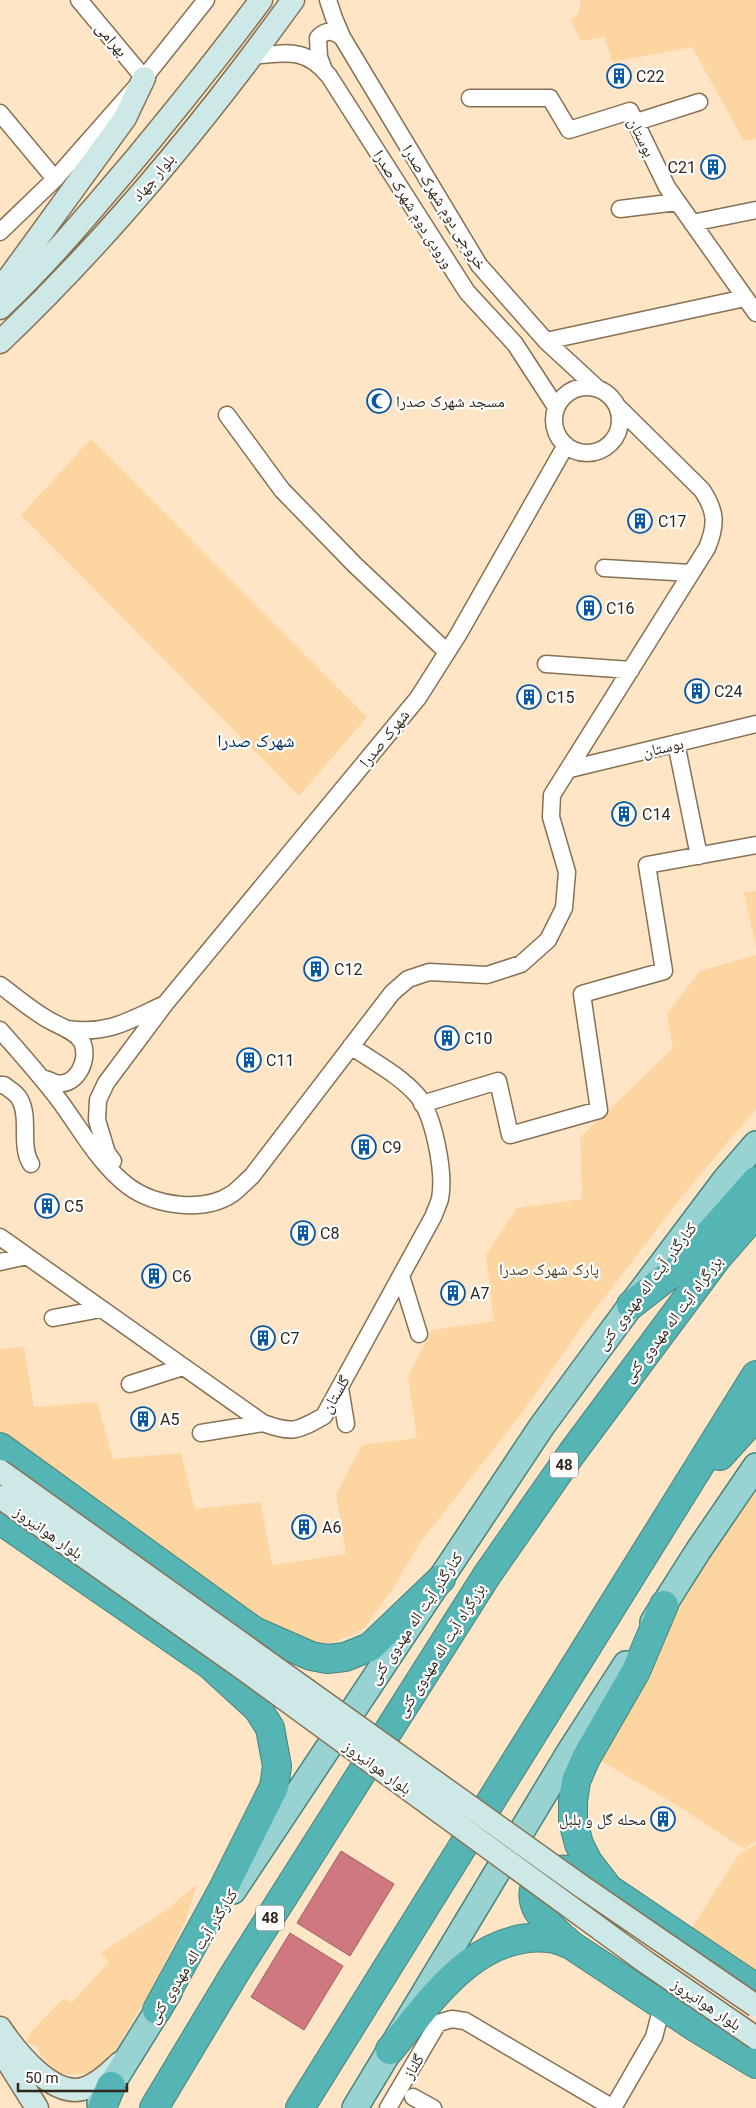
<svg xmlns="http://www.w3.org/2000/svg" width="756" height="2108" font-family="Roboto,'Noto Naskh Arabic',sans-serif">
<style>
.green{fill:#fdd5a0}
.water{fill:#cf7880;stroke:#9f6062}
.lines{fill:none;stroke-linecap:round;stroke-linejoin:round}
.street-casing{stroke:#877154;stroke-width:19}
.secondary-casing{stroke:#877154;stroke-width:25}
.primary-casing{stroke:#47837e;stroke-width:28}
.highway-casing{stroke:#47837e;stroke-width:30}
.street{stroke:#fff;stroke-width:16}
.secondary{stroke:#cce9e8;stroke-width:22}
.primary{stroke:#98d3d2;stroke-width:25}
.highway{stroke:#54b5b4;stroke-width:28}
.secondary-bridge-casing{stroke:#877154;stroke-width:25;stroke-linecap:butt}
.secondary-bridge{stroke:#cce9e8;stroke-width:22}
.labels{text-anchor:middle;stroke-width:4.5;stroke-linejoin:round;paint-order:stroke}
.shield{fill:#fff;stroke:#6e685f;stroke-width:1}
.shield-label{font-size:15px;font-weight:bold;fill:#30271b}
.street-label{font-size:16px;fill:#30271b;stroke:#fff}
.poi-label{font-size:16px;fill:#30271b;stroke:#fff;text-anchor:start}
.park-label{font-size:16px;fill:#523c1d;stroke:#fff}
.neighbourhood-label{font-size:18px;fill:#002e60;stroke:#fff}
</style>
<rect width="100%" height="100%" fill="#fee5c5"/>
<!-- green -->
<path class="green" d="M581,0H756V139L744,141L692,47L612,62L605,37L581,41L571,20L578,14Z
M91,439L367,717L299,796L21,515Z
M756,891V947L744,892Z
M756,955V1109L684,1194L584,1324L522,1413L419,1544L394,1587L365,1627L350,1636L330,1643L311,1642L243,1610L0,1436V1349L24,1347L34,1407L97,1402L113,1459L181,1453L195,1509L261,1502L272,1565L346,1554L336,1494L362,1445L417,1438L408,1377L432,1330L494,1321L486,1255L517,1208L582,1199L580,1138L673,1048L667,1014L700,971Z
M756,1480V1841L744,1849L678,1806L593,1756L684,1592Z
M756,1844V1971L691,1929L739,1854Z
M197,1884L185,1922L154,1984L115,2052L98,2068L88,2074H64L58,2072L41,2056L37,2047L26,2042L30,2033L64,1998L71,2003L109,1962L101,1953L168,1909Z"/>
<!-- water -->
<path class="water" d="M341,1851L394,1884L350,1956L297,1923Z
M290,1933L343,1966L304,2030L251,1997Z"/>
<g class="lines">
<!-- street casing -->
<g class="street-casing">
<path id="street" d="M79,0L144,78
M328,0L334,18L342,37L479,265L546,341L597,388
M252,56C287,53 305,47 329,76L467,292L515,344L556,407
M324,70L319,57L318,38C326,29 333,31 342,37
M470,98H550L569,130L630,111L667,187L756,313
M0,113L55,179
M636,122L699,102
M620,209L677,202
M692,223L756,210
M0,232L55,179L144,78L206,0
M546,341L745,298
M554 420a33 33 0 1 1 66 0a33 33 0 1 1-66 0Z
M227,415L282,490L355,565L447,652
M604,568L691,573
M546,664L631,670
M676,743L699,856
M570,769L756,724
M0,985C15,996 30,1009 47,1019C58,1026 75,1030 82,1042C90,1059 77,1087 56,1083C52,1082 47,1079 42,1078
M67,1029C107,1035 128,1021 163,1005
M0,1030C20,1053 40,1075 59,1100C80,1128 99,1164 128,1186C155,1206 203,1213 232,1194C239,1189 245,1182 252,1176L392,993L408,979L429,972L487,975L521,964L548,940L564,908L567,872L551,817L552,795L707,548C717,524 716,511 702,490L618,407
M0,1085H4C9,1089 16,1093 19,1098C31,1117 19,1145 31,1164
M422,1104L498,1081L510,1135L599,1110L582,994L664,971L647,865L756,845
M113,1161L107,1153L97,1120L98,1100L106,1083L165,1004L418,698L458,635L566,445
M0,1237L263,1423C293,1434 297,1431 324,1416L433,1217C435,1212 438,1205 440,1199C445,1173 434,1113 416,1094C398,1074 372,1061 351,1046
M0,1262L27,1256
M401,1276L419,1334
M53,1318L101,1309
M130,1384L183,1367
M340,1388L346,1424
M201,1433L263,1423
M413,2097L433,2108
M388,2108L438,2023L452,2019L465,2021L613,2108
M613,2108L654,2037L660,2014L656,2001"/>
</g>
<!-- secondary casing -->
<g class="secondary-casing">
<path id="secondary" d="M0,290L125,118L144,78
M0,308C49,262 92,210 136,158C179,106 221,54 261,0
M0,342C108,239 205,122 293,0
M0,2028C16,2052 54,2100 86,2088C100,2083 110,2072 120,2063
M0,2049L37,2108"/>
</g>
<!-- primary casing -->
<g class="primary-casing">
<path id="primary" d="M653,1622L698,1551L756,1466
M233,1891L542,1426L631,1305L725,1180L756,1144
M100,2103L169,1992
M355,2108L570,1751L626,1664"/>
</g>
<!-- highway casing -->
<g class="highway-casing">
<path id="highway" d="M631,1305L680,1267L756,1181
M0,1447L254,1631L311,1656L327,1659L345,1657L370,1647L441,1579
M720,1456L756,1416
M0,1520L210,1665L258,1709L270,1728L277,1766L274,1787L223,1889L157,2010
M664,1605L636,1671L586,1758L576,1781L573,1801V1821L579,1844L588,1862L609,1889L756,1988
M571,1945C559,1934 546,1924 538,1911C521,1881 554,1860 581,1874
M390,2050C431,2001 475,1931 549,1938C556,1939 564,1942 571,1945L698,2029L756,2064
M102,2108L111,2086
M154,2108L235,1973L487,1575L572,1453L717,1258L756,1213
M300,2108L756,1375"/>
</g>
<!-- street -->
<use href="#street" class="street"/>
<!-- secondary -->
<use href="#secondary" class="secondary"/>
<!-- primary -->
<use href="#primary" class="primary"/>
<!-- highway -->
<use href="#highway" class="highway"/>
<!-- secondary-bridge casing -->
<g class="secondary-bridge-casing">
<path id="secondary-bridge" d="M0,1471L581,1886L756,2006
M0,1497L245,1670L647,1963L756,2038"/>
</g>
<!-- secondary-bridge -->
<use href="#secondary-bridge" class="secondary-bridge"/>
</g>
<!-- icons -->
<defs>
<g id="building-ring" transform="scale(1.25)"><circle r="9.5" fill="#fff" stroke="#0857a5" stroke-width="1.5"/><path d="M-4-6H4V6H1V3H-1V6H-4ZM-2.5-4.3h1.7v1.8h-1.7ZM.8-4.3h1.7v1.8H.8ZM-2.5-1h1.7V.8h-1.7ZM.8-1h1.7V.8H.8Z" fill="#0857a5"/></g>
<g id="mosque-ring" transform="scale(1.25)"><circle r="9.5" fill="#fff" stroke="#0857a5" stroke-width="1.5"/><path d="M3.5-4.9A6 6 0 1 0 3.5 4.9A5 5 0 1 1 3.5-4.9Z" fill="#0857a5"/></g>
</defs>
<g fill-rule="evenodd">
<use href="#building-ring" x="619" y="76"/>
<use href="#building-ring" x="713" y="167"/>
<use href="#mosque-ring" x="379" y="401"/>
<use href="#building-ring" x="640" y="521"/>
<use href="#building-ring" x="589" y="608"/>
<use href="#building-ring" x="697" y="691"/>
<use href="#building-ring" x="529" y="697"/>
<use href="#building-ring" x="624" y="814"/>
<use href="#building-ring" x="316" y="969"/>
<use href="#building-ring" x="447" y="1038"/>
<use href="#building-ring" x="249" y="1060"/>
<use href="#building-ring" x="364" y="1147"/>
<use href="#building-ring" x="47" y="1206"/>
<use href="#building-ring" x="303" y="1233"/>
<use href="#building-ring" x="154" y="1276"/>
<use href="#building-ring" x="453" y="1293"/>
<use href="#building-ring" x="263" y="1338"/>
<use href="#building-ring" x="143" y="1419"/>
<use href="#building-ring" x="304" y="1527"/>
<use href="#building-ring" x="663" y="1819"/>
</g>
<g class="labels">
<!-- shield labels -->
<g class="shield">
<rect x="550" y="1452.5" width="28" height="25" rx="4"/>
<rect x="256" y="1905.5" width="28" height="25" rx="4"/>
</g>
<g class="shield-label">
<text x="564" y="1470">48</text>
<text x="270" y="1923">48</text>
</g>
<!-- street labels -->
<g class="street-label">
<text transform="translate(112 39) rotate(50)" y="6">بهرامی</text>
<text transform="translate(642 137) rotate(64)" y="6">بوستان</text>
<text transform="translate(153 177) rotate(-50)" y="6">بلوار جهاد</text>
<text transform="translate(445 207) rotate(58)" y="6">خروجی دوم شهرک صدرا</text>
<text transform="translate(414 209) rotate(58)" y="6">ورودی دوم شهرک صدرا</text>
<text transform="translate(384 738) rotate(-51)" y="6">شهرک صدرا</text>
<text transform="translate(663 747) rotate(-13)" y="6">بوستان</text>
<text transform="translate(646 1286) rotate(-53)" y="6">کنارگذر آیت اله مهدوی کنی</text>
<text transform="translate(672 1319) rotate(-53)" y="6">بزرگراه آیت اله مهدوی کنی</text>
<text transform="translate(335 1394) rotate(-59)" y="6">گلستان</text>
<text transform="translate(49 1532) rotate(35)" y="6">بلوار هوانیروز</text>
<text transform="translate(415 1618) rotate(-56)" y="6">کنارگذر آیت اله مهدوی کنی</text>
<text transform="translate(440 1650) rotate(-58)" y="6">بزرگراه آیت اله مهدوی کنی</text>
<text transform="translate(378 1767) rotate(36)" y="6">بلوار هوانیروز</text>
<text transform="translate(192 1956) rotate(-58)" y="6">کنارگذر آیت اله مهدوی کنی</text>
<text transform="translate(707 2004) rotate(34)" y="6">بلوار هوانیروز</text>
<text transform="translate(413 2066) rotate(-59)" y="6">گلناز</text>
</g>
<!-- poi labels -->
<g class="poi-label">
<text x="636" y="82">C22</text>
<text x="696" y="173" text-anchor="end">C21</text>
<text x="396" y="407">مسجد شهرک صدرا</text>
<text x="658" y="527">C17</text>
<text x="606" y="614">C16</text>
<text x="714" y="697">C24</text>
<text x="546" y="703">C15</text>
<text x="642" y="820">C14</text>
<text x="334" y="975">C12</text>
<text x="464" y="1044">C10</text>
<text x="266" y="1066">C11</text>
<text x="382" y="1153">C9</text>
<text x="64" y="1212">C5</text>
<text x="320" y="1239">C8</text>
<text x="172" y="1282">C6</text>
<text x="470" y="1299">A7</text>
<text x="280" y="1344">C7</text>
<text x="160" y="1425">A5</text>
<text x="322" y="1533">A6</text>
<text x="646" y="1825" text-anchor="end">محله گل و بلبل</text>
</g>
<!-- park labels -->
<g class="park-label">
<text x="549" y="1275">پارک شهرک صدرا</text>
</g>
<!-- neighbourhood labels -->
<g class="neighbourhood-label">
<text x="256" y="747">شهرک صدرا</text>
</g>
</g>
<!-- scale -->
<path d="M18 2083v8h109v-8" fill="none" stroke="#30271b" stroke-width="2.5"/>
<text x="25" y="2083" font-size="15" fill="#30271b" stroke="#ffffff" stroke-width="4" paint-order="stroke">50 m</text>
</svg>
